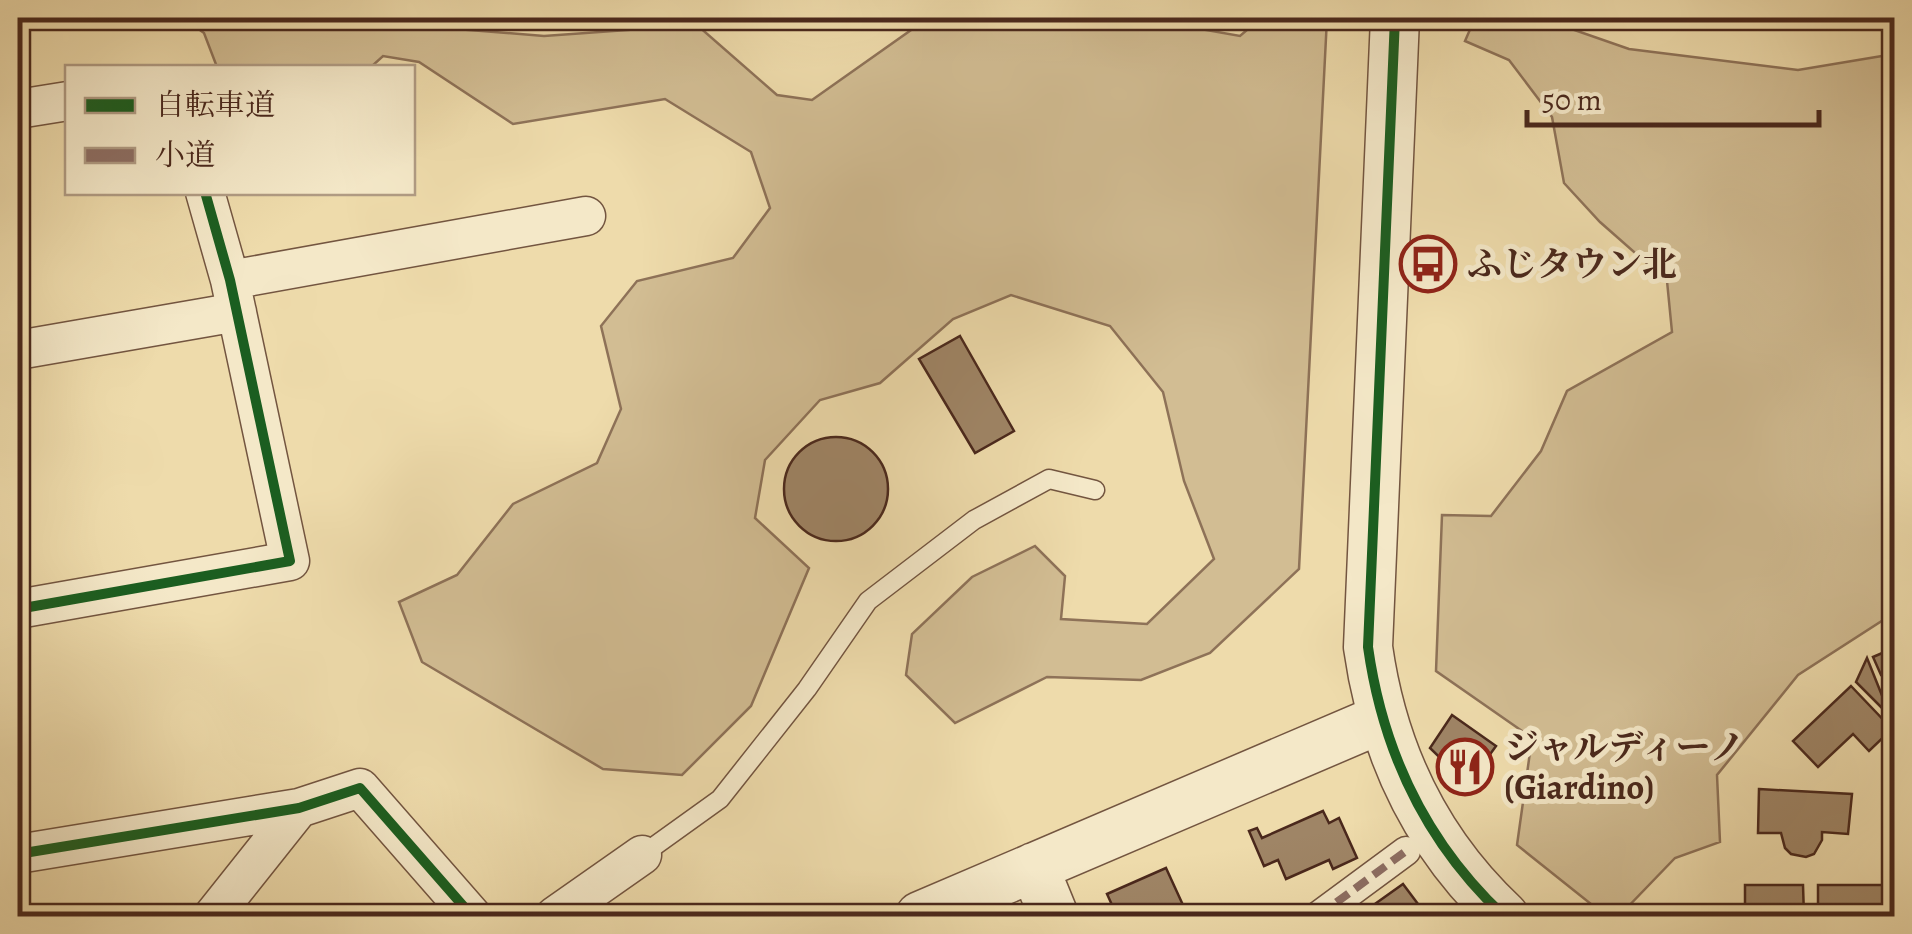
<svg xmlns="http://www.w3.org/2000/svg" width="1912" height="934" font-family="Alegreya,'Noto Serif JP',serif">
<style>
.green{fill:#d2bd93;stroke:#8e7258;stroke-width:2.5}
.building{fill:#9f8566;stroke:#4a281c;stroke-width:2.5}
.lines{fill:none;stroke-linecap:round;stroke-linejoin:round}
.service-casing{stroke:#735540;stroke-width:21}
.pedestrian-casing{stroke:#735540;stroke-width:31}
.minor-casing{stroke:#735540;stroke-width:41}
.tertiary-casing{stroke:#735540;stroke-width:51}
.service{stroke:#f4e8c8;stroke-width:18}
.pedestrian{stroke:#f4e8c8;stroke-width:28}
.minor{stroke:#f4e8c8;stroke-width:38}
.tertiary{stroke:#f4e8c8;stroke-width:48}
.quiet{stroke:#8d6e63;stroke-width:8;stroke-dasharray:15 8;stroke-linecap:butt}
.cycleway-casing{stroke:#f4e8c8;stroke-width:16}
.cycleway{stroke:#1b5e20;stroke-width:10}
.labels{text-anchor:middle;stroke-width:10;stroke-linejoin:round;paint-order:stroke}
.poi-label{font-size:35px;font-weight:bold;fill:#4a281c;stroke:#f4e8c8;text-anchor:start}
</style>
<rect width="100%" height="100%" fill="#eedbab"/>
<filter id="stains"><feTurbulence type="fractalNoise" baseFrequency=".002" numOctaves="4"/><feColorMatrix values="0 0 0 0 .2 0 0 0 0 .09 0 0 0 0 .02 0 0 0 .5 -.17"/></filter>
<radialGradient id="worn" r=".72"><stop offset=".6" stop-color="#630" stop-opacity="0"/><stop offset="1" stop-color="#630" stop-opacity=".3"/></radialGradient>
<!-- green -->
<path class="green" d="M183,18H452L457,29L544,36L697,25L777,95L812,100L914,28L969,18H1138L1240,36L1261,18H1327L1299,569L1210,653L1141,680L1047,677L955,723L906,675L912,634L972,577L1035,546L1065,576L1061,619L1147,624L1214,559L1184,481L1163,392L1110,326L1011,295L953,319L880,383L820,400L765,460L755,518L809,568L751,706L682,775L603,769L422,662L399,602L457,575L513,504L597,463L621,409L601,326L637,281L733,258L770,208L751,152L665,99L513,124L419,62L383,56L371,67H217L204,33Z
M1475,18H1540L1629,49L1798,70L1894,54V613L1798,675L1717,775L1720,842L1675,858L1619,916H1606L1517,845L1532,738L1436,671L1442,515L1491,516L1541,451L1567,391L1672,332L1667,281L1600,222L1564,183L1552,117L1509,60L1465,41Z"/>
<!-- building -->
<path class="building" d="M960,336L1014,431L975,453L919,359Z
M784 489a52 52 0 1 1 104 0a52 52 0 1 1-104 0Z
M1894,648V670L1881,675L1873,657Z
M1867,658L1887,708L1883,709L1856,682Z
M1851,686L1892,729L1869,751L1853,734L1818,767L1793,741Z
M1452,715L1496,746L1468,785L1430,748Z
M1759,789L1852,794L1848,834L1822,832V840L1814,854L1806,857L1791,854L1785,848L1781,833H1758Z
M1323,811L1329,823L1339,818L1357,858L1333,869L1329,860L1286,879L1278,860L1264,866L1249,831L1257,828L1262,838Z
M1166,868L1188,916H1117L1107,894Z
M1403,884L1427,916H1358Z
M1745,885H1803L1804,916H1745Z
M1818,885H1889V894H1894V916H1818Z"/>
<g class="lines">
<!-- service casing -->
<g class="service-casing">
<path id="service" d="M642,855L720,799L807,689L868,601L974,520L1049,479L1095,490"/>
</g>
<!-- pedestrian casing -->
<g class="pedestrian-casing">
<path id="pedestrian" d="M1318,916L1406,851"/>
</g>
<!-- minor casing -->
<g class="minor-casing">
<path id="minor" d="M18,109L68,101
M230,280L586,216
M18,350L237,312
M18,609L290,561L230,280L205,192
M18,854L299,808L360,788L472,916
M213,916L299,808
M555,916L642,855"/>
</g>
<!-- tertiary casing -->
<g class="tertiary-casing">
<path id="tertiary" d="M1395,18L1368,647C1383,753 1426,843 1504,916
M1034,867L1054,916
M920,916L1381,719"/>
</g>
<!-- service -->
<use href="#service" class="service"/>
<!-- pedestrian -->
<use href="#pedestrian" class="pedestrian"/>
<!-- minor -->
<use href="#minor" class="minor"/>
<!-- tertiary -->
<use href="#tertiary" class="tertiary"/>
<!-- quiet -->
<path class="quiet" d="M1318,916L1406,851"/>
<!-- cycleway casing -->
<g class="cycleway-casing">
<path id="cycleway" d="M1395,18L1368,647C1383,753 1426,843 1504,916
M18,609L290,561L230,280L205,192
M18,854L299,808L360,788L472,916"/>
</g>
<!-- cycleway -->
<use href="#cycleway" class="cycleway"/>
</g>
<!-- icons -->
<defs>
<g id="bus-ring" transform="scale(2.875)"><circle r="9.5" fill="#f4e8c8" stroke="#8f2418" stroke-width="1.5"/><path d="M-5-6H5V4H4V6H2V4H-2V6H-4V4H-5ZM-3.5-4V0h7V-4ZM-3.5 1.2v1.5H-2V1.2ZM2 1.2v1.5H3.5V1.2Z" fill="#8f2418"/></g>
<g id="restaurant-ring" transform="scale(2.875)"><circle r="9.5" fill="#f4e8c8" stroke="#8f2418" stroke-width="1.5"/><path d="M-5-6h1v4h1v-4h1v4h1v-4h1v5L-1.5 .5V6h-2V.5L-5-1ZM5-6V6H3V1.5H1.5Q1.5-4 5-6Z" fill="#8f2418"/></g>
</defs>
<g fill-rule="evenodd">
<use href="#bus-ring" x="1428" y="264"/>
<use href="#restaurant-ring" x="1465" y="767"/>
</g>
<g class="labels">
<!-- poi labels -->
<g class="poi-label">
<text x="1467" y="276">ふじタウン北</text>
<text x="1504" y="759">ジャルディーノ<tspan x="1504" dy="40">(Giardino)</tspan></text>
</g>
</g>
<!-- margin -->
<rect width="1912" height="934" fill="none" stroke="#eedbab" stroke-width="60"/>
<rect x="20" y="20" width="1872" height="894" fill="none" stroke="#4a281c" stroke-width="5"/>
<rect x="30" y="30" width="1852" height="874" fill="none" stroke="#4a281c" stroke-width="2.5"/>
<!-- legend -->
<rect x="65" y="65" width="350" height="130" fill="#f4e8c8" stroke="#b09b83" stroke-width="2.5"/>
<rect x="85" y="98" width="50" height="15" fill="#1b5e20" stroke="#b09b83" stroke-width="2.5"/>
<text x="155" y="115" font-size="30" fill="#4a281c">自転車道</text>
<rect x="85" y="148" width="50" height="15" fill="#8d6e63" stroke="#b09b83" stroke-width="2.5"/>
<text x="155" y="165" font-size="30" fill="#4a281c">小道</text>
<!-- scale -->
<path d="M1527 110v15h292v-15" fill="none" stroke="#4a281c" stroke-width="5"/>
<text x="1542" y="110" font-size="30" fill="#4a281c" stroke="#f4e8c8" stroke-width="8" paint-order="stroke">50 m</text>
<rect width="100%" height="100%" filter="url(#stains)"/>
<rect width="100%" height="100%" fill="url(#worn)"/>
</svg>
